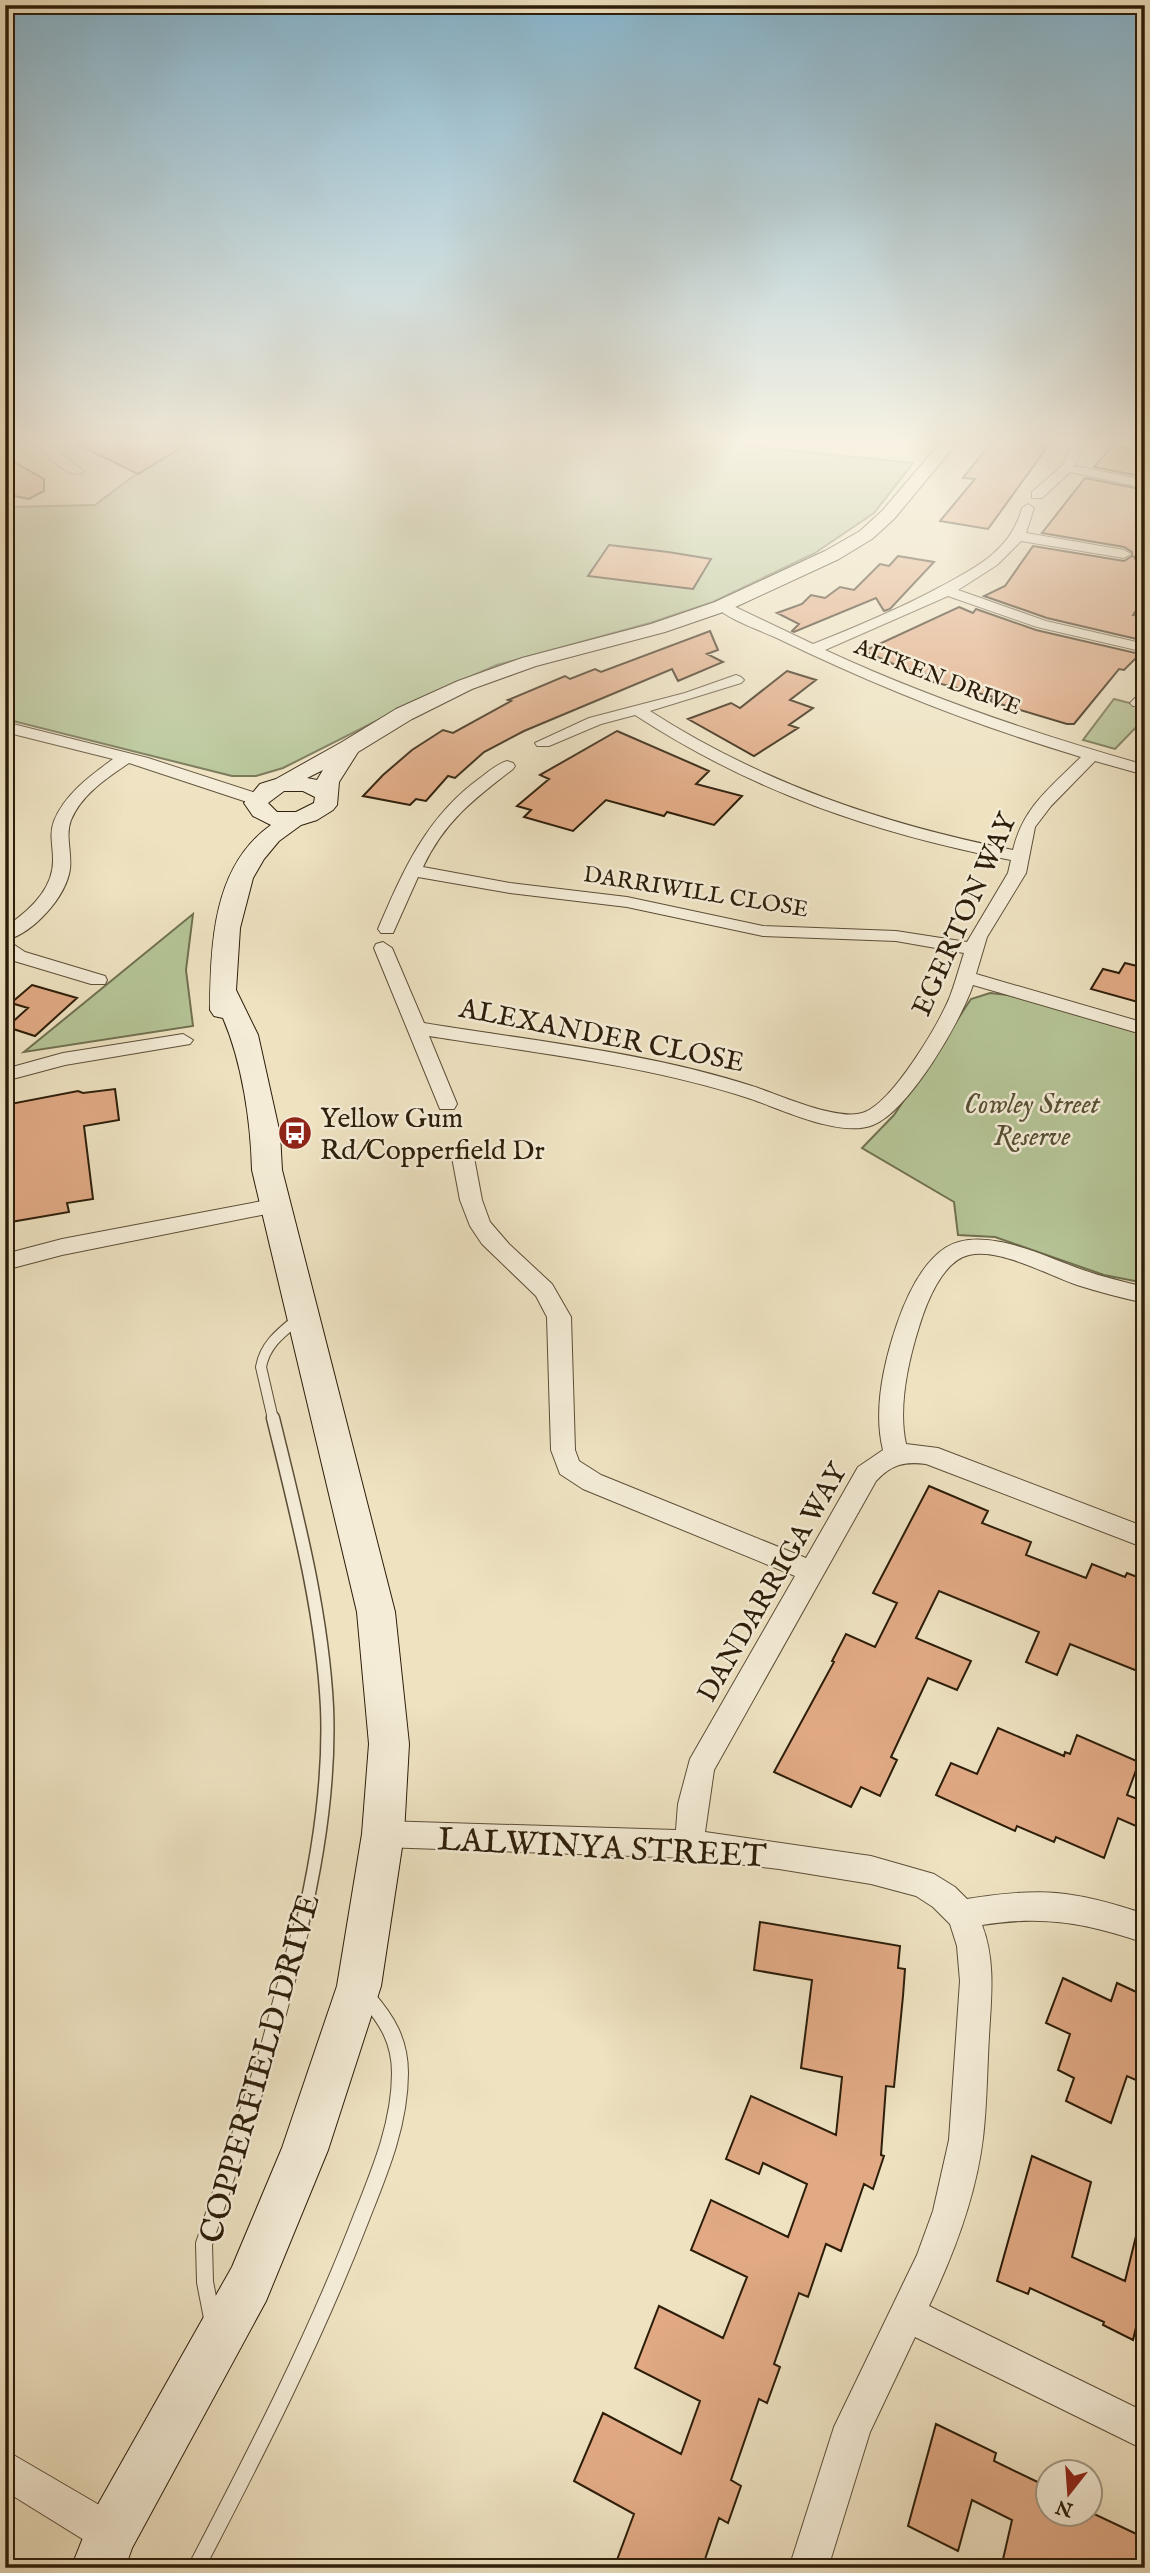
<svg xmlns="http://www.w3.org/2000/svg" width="1150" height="2573" font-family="'IM FELL English',serif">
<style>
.green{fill:#b5c496;stroke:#707050;stroke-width:2}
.building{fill:#e1aa85;stroke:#2c1d09;stroke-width:2}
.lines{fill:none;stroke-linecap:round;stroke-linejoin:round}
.lane-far2-casing{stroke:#5c4e37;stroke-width:12}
.lane-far1-casing{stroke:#5c4e37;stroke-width:15}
.lane-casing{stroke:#5c4e37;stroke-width:18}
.street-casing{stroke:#5c4e37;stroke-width:2}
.secondary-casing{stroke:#2c1d09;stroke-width:2}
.lane-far2{stroke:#f4ecd7;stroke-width:10}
.lane-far1{stroke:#f4ecd7;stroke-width:12}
.lane{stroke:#f4ecd7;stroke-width:16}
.street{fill:#f4ecd7;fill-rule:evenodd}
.secondary{fill:#f4ecd7;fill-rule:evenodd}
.labels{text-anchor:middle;stroke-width:5;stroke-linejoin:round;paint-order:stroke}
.far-street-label{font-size:23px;fill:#2c1d09;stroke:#f4ecd7}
.street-label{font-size:28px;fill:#2c1d09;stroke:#f4ecd7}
.park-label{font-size:28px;font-style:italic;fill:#554f33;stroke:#f4ecd7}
.poi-label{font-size:28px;fill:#2c1d09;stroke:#f4ecd7;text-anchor:start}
.near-street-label{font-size:33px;fill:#2c1d09;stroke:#f4ecd7}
</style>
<rect width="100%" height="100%" fill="#eee2c1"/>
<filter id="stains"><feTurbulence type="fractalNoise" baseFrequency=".00286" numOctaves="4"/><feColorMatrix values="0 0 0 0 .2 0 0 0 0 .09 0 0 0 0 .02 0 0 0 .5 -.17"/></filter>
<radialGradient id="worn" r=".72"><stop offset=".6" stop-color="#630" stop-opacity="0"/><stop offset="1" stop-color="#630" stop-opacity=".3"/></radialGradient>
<!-- green -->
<path class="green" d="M189,443H722L913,463L874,513L815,553L713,602L650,623L497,665L428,695L283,768L256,776H232L5,719V504L10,507L95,505L132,477Z
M1114,699L1145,707V718L1115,749L1083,740Z
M193,914L186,970L193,1026L24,1052Z
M990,993L1008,995L1145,1033V1283L1104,1275L995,1237L958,1235L954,1202L862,1148L894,1115L971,999Z"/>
<!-- building -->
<path class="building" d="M75,443H188L138,474Z
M991,443L1048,446L988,529L940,521L975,479L963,478Z
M1113,445L1145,450V477L1094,467Z
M5,457L44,479V491L29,499L5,494Z
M1085,478L1145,490V552L1134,557L1137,562L1145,565V597L1133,615L1145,617V641L1047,618L984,596L1005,586L1033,546L1124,561L1132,556V552L1124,547L1042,533Z
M609,545L668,552L711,559L693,589L588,576Z
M898,556L934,562L890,609L884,611L876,598L794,632L792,631L799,624L777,613L802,604L811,595L825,598L840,587L854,590L880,564L889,566Z
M959,607L973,613L976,609L1036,630L1140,654L1124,670L1119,669L1074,724H1067L990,701L994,697L933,682L937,677L902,668L864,651Z
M710,631L718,650L707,654L723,662L678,681L672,669L524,731L484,752L455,778L448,776L426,801L416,799L410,805L363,796L383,775L412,750L443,730L453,733L511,701L508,700L565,676L570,679L595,669L601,672Z
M787,671L816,680L790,700L813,708L789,725L798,728L754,756L688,719L731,703L740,708Z
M617,731L709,771L696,784L742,796L714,825L667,812L664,816L606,800L573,831L524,817L531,810L517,806L549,779L540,775Z
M1125,963L1145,968V1004L1091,989L1103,969L1119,973Z
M32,985L77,998L35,1036L7,1027L28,1008L11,1003Z
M115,1089L119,1120L84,1126L93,1199L67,1203L69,1212L5,1223V1105L78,1091L83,1093Z
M929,1486L988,1511L982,1523L1031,1542L1026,1555L1086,1578L1092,1564L1125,1577L1127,1573L1145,1580V1674L1070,1644L1057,1675L1026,1662L1039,1632L939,1591L916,1638L971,1661L957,1690L928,1678L891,1757L897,1760L880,1796L861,1787L851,1807L774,1772L834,1662L832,1661L846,1634L875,1647L897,1603L873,1593Z
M998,1728L1064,1756L1065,1752L1070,1754L1077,1735L1139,1762L1127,1795L1145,1802V1830L1118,1818L1104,1858L1056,1837L1054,1842L1017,1826L1015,1831L936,1795L951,1763L977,1774Z
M760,1922L900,1946L898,1968L905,1969L903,1996L894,2087L886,2086L881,2155L884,2156L873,2189L864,2184L841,2251L826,2244L808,2297L799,2293L774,2364L780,2367L767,2403L759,2399L731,2480L741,2486L728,2523L719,2518L702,2568H614L634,2514L574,2481L603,2413L681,2454L700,2401L635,2368L659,2306L723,2338L747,2277L691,2250L711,2200L788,2237L807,2184L763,2163L759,2174L726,2159L751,2096L836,2135L842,2077L801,2068L812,1980L754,1970Z
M1063,1978L1111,2001L1117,1983L1145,1996V2084L1127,2076L1111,2123L1066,2101L1074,2078L1058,2070L1070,2034L1046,2023Z
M1032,2156L1091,2182L1072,2257L1125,2281L1136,2236L1145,2237V2322L1138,2319L1133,2340L1103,2325L1104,2322L1030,2288L1028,2294L997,2281Z
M936,2424L996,2453L994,2461L1048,2487V2514L1090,2512L1145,2538V2568H1001L1012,2520L972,2500L958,2551L908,2526Z"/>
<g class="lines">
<!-- lane-far2 casing -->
<g class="lane-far2-casing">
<path id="lane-far2" d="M273,1419L261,1367C265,1344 282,1332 299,1318"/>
</g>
<!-- lane-far1 casing -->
<g class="lane-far1-casing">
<path id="lane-far1" d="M273,1418C296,1512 322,1609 327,1707C330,1780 318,1858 301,1929"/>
</g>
<!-- lane casing -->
<g class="lane-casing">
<path id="lane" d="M212,2318L205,2282L204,2244L267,2054L301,1928
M196,2568C256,2453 315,2338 362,2216C380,2171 400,2123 400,2073C400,2041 387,2020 367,1997"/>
</g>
<!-- street casing -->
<g class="street-casing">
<path id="street" d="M36,443H48L83,471L81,474C64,475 46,456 36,443Z
M1074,443H1086L1074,466L1145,480V488L1070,472L1042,498H1032V492L1062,466Z
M1028,504L1034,508L1026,533L1124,550L1131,554L1124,558L1021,541L997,565L958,590L1046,621L1145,644V652L1037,627L948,596L825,650C929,698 1035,734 1145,765V775L1095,761L1051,806L1035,827L1026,873L987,937L976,974L1145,1023V1035L973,985C961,1021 909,1111 873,1125C841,1138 783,1110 751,1099C647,1065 536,1053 429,1036L457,1104L454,1109H440L374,948L376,944L383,942L392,948L424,1023C533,1041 647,1052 752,1086C778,1094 840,1123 865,1112C893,1101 937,1027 949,999C955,984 959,968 964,953L896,941L763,936L627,907L510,893L418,877L393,933H381L378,929C403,871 426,817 480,778C488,772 497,764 507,761L513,763L515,766L513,769C473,800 445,821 423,867L510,883L627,897L763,926L896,931L967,942L1008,873L1011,860C874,833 753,792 635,715L601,724L549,746H537L535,743L589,718L685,693L736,675L741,677L744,680L741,683L650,711C762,783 883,824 1013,850C1023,807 1051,787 1081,757C977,726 878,687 781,640C763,631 728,620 715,606L717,603H727L813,644C856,627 901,608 940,587C975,568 1011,551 1022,508Z
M1144,554L1145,562L1139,561L1137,558Z
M1145,691V705L1133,706L1130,703L1140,693Z
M5,722L148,758L262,795L264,799L256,804L250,803L129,763C107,778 82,794 71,820C65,836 72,852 70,869C66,897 34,932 7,940L25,952L105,976L107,980L105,984H91L11,960L5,955V927C28,912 54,889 53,859C53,846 49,834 54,821C65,794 90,776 113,759L5,732Z
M183,1034L193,1040L190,1044L65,1065L5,1081V1069L63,1053Z
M462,1145L469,1147L473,1152L482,1200L490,1222L509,1244L552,1284L571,1317L575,1450L579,1461L601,1475L806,1558L858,1467L883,1450C873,1410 884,1362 897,1324C906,1298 921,1264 945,1248C982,1224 1046,1257 1083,1270C1103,1277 1124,1282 1145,1287V1303C1122,1298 1099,1292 1077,1285C1048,1275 1000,1248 969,1255C942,1261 926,1304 919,1327C908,1362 898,1408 906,1444L938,1448L1145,1527V1548L926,1464C904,1461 891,1465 876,1481L714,1770L705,1832L871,1856L934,1874L955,1887L967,1899C1041,1887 1073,1890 1145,1914V1943C1086,1923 1044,1915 982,1925C996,1961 991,1999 989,2036C987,2070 987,2105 983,2138C976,2196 954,2254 929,2306L1145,2412V2450L915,2337L870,2432L828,2568H789L834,2427L917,2255L933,2211L949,2140L960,1981L957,1946L950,1924L933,1907L916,1896L871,1884L779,1869L689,1858L383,1847L373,1843L368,1834L373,1825L383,1821L676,1830L678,1804L690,1759L795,1576L583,1489L560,1474L551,1450L547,1317L536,1296L482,1244L470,1226L460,1200L451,1152L455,1147Z
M278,1198L286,1200L289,1205L286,1210L62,1255L5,1270V1254L62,1239Z
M5,2450L125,2520L130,2534L125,2548L111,2553L97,2548L5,2491Z"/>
</g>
<!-- secondary casing -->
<g class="secondary-casing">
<path id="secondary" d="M940,443H957L894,519L872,539L839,559L729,610L665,632L536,666L472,689L412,719L358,752L339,782L337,805L333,810L317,820L301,825L279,841L264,859L253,878L240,928L236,990L258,1035L280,1134L282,1170L395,1612L409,1744L404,1834L381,1986L328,2150L266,2301L132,2548L125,2568H71L92,2515L232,2267L282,2148L337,1986L362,1834L369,1744L357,1612L252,1170C251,1122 242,1062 223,1018L214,1016L210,1010C211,945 212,867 271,825L253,816L244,803L260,784L276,779L342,742L396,709L458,681L522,658L651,624L715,602L825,551L860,531L882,511ZM323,770L317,780L307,778ZM284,791H303L315,797L314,803L296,812H277L268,803Z"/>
</g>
<!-- lane-far2 -->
<use href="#lane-far2" class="lane-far2"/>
<!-- lane-far1 -->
<use href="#lane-far1" class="lane-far1"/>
<!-- lane -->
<use href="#lane" class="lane"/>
<!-- street -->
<use href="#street" class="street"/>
<!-- secondary -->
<use href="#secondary" class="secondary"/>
</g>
<!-- sky -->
<linearGradient id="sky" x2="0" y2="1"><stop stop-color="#88b8d2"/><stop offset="0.55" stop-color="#f7f2e3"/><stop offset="1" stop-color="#f7f2e3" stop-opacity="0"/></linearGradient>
<rect width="1150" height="803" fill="url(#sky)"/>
<!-- icons -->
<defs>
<g id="bus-disc" transform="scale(1.75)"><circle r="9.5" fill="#8f2418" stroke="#f4ecd7"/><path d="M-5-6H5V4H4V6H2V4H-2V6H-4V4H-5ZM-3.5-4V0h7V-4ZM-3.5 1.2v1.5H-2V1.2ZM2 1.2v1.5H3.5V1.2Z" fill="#fff"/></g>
</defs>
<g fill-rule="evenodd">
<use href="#bus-disc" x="295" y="1133"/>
</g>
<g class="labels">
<!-- far-street labels -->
<g class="far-street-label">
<text transform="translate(938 676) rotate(21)" y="8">AITKEN DRIVE</text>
<text transform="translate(696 891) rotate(9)" y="8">DARRIWILL CLOSE</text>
</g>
<!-- street labels -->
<g class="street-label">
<text transform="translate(963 914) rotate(-66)" y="10">EGERTON WAY</text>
<text transform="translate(602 1034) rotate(11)" y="10">ALEXANDER CLOSE</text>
<text transform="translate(771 1582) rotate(-60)" y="10">DANDARRIGA WAY</text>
</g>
<!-- park labels -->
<g class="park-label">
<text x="1032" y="1113">Cowley Street<tspan x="1032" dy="32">Reserve</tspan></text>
</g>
<!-- poi labels -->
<g class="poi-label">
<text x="320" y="1127">Yellow Gum<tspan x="320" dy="32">Rd/Copperfield Dr</tspan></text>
</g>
<!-- near-street labels -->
<g class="near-street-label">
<text transform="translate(602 1846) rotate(3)" y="12">LALWINYA STREET</text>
<text transform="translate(258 2068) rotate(-74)" y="12">COPPERFIELD DRIVE</text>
</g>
</g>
<!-- margin -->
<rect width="1150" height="2573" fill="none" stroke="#eee2c1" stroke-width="28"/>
<rect x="7" y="7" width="1136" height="2559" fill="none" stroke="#2c1d09" stroke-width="3.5"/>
<rect x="14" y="14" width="1122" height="2545" fill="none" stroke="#2c1d09" stroke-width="2"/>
<!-- north arrow -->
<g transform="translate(1069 2493) rotate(197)"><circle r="33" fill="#f4ecd7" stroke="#a49985" stroke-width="2"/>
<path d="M0-5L12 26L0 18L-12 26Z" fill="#8f2418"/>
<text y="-10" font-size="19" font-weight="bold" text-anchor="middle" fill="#2c1d09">N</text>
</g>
<rect width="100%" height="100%" filter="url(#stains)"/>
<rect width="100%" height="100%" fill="url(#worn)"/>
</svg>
